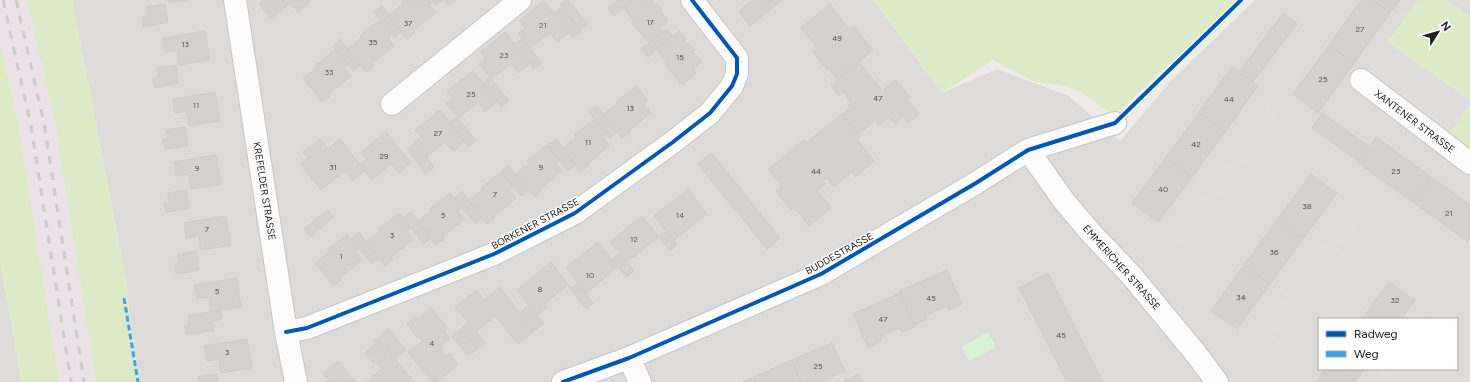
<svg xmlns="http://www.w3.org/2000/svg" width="1470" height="382" font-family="Figtree,sans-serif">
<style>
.residential{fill:#dddbda;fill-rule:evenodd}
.industrial{fill:#ebe1e7}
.grass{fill:#ddeac7}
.park{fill:#d6f3d4}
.parking{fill:#dedddc}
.building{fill:#d5d1cf;stroke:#d1cdc9}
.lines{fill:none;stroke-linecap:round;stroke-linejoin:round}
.minor-casing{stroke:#c5c4c3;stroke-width:24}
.minor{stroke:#fcfcfc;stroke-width:22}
.rail{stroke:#cbcbca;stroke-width:3;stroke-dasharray:8 8;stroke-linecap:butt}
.quiet{stroke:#3da2ea;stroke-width:3;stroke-dasharray:6 3;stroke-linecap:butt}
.cycleway-casing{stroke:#fff;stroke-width:6}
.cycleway{stroke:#0057b8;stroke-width:4}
.labels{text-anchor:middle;stroke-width:3;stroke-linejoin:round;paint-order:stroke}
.number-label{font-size:8px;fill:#4d4c4c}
.street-label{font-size:10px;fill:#202020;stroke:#fff}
</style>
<rect width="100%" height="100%" fill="#eeebe8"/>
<!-- residential -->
<path class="residential" d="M72,0H873L942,93L997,69L1069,96L1120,141L1169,83L1255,0H1470V382H139L127,295L128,289ZM1319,319H1457V369H1319Z
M0,263L13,332L21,382H0Z"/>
<!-- industrial -->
<path class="industrial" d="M0,0H27L55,123L96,382H59L19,128L0,42Z"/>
<!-- grass -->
<path class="grass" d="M27,0H72L128,289L127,295L139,382H96L55,123Z
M873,0H1237L1114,116L1080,91L1060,85L1035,82L993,60L942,93Z
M1418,0H1447L1470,16V101L1387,42Z
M0,42L19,128L59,382H21L13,332L0,263Z
M1470,103V163L1443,143Z"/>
<!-- park -->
<path class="park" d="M988,332L996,347L969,361L962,347Z"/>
<!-- parking -->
<path class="parking" d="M1387,42L1470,101L1443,143L1361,80Z
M1268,105L1281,115L1184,249L1171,240Z
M1342,217L1355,226L1257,361L1245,351Z
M1426,311L1437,319H1420Z
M1384,369H1403L1393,382H1374Z"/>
<!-- building -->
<path class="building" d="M168,0H188L169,3Z
M264,0H308L310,2L298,12L291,3L271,19L259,4Z
M404,0H432L433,1L429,4L436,13L413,30L415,32L407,39L388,16L402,5L401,3Z
M432,0H443L436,5Z
M444,0H456L449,6Z
M566,0H568L588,24L580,30L560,5Z
M618,0H633L614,16L608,8Z
M633,0H652L655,5L657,3L662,9L660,10L668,21L660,28L663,31L649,43L632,23L634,21L623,8Z
M753,0H782L750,26L739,11Z
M1361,0H1373L1390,13L1354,63L1329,45Z
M1373,0H1400L1390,13Z
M544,1L569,32L557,42L550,33L530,48L518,33L525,28L519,21Z
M165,4L168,22L143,27L142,17L148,16L146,7Z
M830,4L850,30L854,26L873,50L837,80L829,69L827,70L812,51L816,47L801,28Z
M382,6L401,32L394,38L374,12Z
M561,8L581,32L573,38L554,13Z
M1283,13L1297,24L1253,82L1239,72Z
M380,20L392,35L388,38L394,46L372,64L374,66L366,72L347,49L361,38L360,36Z
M667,29L673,36L648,57L641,49Z
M205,31L210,60L179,65L177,50L165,52L162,38Z
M679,31L686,38L684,40L689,46L690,44L695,50L693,51L702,62L693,69L696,73L682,85L665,64L667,63L656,49Z
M505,32L530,63L518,73L511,64L491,79L479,64L486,59L481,52Z
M340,39L360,65L353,71L333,46Z
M522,39L542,63L534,69L515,44Z
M1329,45L1354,63L1318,113L1293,94Z
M336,49L348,64L344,68L351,76L328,94L330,96L322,102L303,78L317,68L315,66Z
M859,62L882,91L896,80L910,97L907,99L919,114L908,123L903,117L895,124L889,117L879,126L875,120L859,134L842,114L850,108L848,105L851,103L843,92L839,96L831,85Z
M176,65L178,83L155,88L153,78L158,77L157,68Z
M1232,67L1258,86L1225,132L1199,112Z
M473,71L497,102L485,112L478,102L458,118L446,103L453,98L447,91Z
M490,77L509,101L501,107L482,83Z
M636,86L648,101L644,104L651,113L629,130L630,132L622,138L603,115L617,104L616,102Z
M215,92L220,121L189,126L187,111L175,113L173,99Z
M597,106L617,132L610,138L589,112Z
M440,110L465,141L453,151L445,142L426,157L414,142L421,137L415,130Z
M1199,113L1225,132L1192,177L1166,157Z
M1322,113L1368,146L1358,161L1312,128Z
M842,114L860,136L857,139L874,161L855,177L852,172L834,187L827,178L823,181L825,184L817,190L831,208L809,226L794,207L791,210L776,191L782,186L768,169L804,140L806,143Z
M457,117L476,141L468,147L450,122Z
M595,119L607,134L603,137L609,146L587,164L589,165L580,172L562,148L576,137L574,135Z
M185,127L188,146L165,149L163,140L168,139L166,130Z
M386,132L411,163L399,173L391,164L372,180L360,164L367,159L361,152Z
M1376,137L1431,177L1413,202L1357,162Z
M321,139L328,149L340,139L365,171L353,180L345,171L321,190L300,164L307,158L303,152Z
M556,139L575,165L568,171L548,145Z
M415,143L434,167L426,174L407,149Z
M547,145L559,160L555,163L562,171L540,189L541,191L534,197L515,174L529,163L527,161Z
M712,153L780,238L767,249L698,164Z
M216,155L221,184L191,189L188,174L176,176L174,162Z
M1166,158L1192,177L1158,222L1132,203Z
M508,165L528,191L521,196L501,171Z
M501,172L513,187L509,190L516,198L494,216L495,218L487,224L468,201L482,190L481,188Z
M1311,174L1337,193L1303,239L1277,220Z
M1431,177L1470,205V238L1468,242L1413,202Z
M688,189L707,214L674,240L654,216Z
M186,190L189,208L166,212L164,202H169L168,193Z
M462,191L482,218L475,223L454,198Z
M450,193L462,208L458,211L465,219L442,237L444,239L436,245L417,222L431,211L429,209Z
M328,210L334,217L310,237L304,229Z
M411,212L431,238L423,244L403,218Z
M399,213L411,228L407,231L413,240L391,257L393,259L385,266L366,242L380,231L378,229Z
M226,216L231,245L201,250L199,236L186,238L184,223Z
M642,216L659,237L627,262L610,242Z
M1277,220L1303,239L1270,284L1244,265Z
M667,231L677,245L670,251L659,237Z
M359,232L379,259L372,264L351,239Z
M347,234L359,248L355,252L362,260L340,278L341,280L334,286L315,263L329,252L327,250Z
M598,242L618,267L586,293L566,267Z
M196,251L199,270L176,274L175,264L179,263L178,254Z
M620,253L634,271L626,277L612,259Z
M551,262L571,288L570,289L568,285L544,304L547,307L537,315L517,290Z
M1244,265L1270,284L1237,329L1211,311Z
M947,270L962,304L949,310L947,306L926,315L927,319L914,325L900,291Z
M1048,273L1103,382H1067L1019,288Z
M237,278L241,307L211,312L209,297L197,299L194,285Z
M1389,282L1415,301L1414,302L1401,319H1362Z
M578,283L593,303L586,309L570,289Z
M500,287L534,331L518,344L495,316L476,332L455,307L477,290L484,300Z
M900,293L915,327L902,332L900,328L880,337L881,341L868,348L853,314Z
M529,305L544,323L534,331L520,313Z
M431,308L447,328L444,331L450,339L441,346L443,348L441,350L446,356L449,353L458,365L437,382H432L408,352L423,341L418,336L417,337L407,324L416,316L418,319Z
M220,310L222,319L212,321L214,330L186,335L185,325H189L188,316Z
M468,323L485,342L477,349L461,329Z
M389,329L406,350L395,358L388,350L384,353L374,341Z
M461,329L477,349L468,356L452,336Z
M247,339L252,368L221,373L219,359L207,361L204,346Z
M832,343L845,371L821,382H801L792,360Z
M376,344L384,353L388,350L414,382H366L382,369L376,362L374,364L365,353Z
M792,360L801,382H756L754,377Z
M338,361L355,382H326L329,380L323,373Z
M1325,369H1365L1355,382H1336L1323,372Z
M1322,372L1335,382H1316Z
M217,374L218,382H199L198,377Z
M859,374L863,382H845L844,381Z
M754,377L756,382H743Z"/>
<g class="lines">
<!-- minor casing -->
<g class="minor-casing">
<path id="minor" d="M235,0L286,332L296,382
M1361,80L1470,163
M392,104L520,0
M1028,150L1064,201L1091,233L1131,275L1197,355L1217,382
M286,332L307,328L494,254L575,213L673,142L710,113L732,86L737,74V58L692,0
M629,358L640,382
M563,382L629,358L821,274L976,183L1028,150L1115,123"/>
</g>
<!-- minor -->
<use href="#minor" class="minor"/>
<!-- rail -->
<path class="rail" d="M3,0L31,126L71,382
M16,0L44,123L84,382"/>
<!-- quiet -->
<path class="quiet" d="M124,298L138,382"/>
<!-- cycleway casing -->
<g class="cycleway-casing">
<path id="cycleway" d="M286,332L307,328L494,254L575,213L673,142L710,113L732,86L737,74V58L692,0
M563,382L629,358L821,274L976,183L1028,150L1115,123L1241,0"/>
</g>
<!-- cycleway -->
<use href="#cycleway" class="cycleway"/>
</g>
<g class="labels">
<!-- number labels -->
<g class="number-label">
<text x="650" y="25">17</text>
<text x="408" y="26">37</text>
<text x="543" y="28">21</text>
<text x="1360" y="32">27</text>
<text x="837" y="41">49</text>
<text x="373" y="45">35</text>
<text x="185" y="47">13</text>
<text x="504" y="58">23</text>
<text x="680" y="60">15</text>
<text x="329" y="75">33</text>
<text x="1323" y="82">25</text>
<text x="471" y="97">25</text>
<text x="878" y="101">47</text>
<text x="1229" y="102">44</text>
<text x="196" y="108">11</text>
<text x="630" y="111">13</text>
<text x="438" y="136">27</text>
<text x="588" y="145">11</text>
<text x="1196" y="147">42</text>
<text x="384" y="159">29</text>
<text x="333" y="170">31</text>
<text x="541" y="170">9</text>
<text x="197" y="171">9</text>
<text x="816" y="174">44</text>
<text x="1396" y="174">23</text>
<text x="1163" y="192">40</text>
<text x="495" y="197">7</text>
<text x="1307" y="209">38</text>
<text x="1449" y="216">21</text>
<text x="443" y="218">5</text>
<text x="680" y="218">14</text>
<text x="207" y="232">7</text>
<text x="392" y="238">3</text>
<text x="634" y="242">12</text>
<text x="1274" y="255">36</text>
<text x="341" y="259">1</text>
<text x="590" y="278">10</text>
<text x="540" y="292">8</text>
<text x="217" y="294">5</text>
<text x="1241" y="300">34</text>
<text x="931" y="301">45</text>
<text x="1395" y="303">32</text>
<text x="883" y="322">47</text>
<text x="1061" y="338">45</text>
<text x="432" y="346">4</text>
<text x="227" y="355">3</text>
<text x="818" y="369">25</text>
</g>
<!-- street labels -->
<g class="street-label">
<text transform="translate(1415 121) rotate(37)" y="4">XANTENER STRASSE</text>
<text transform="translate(265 191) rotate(81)" y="4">KREFELDER STRASSE</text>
<text transform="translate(535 223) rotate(-28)" y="4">BORKENER STRASSE</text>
<text transform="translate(839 253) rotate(-29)" y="4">BUDDESTRASSE</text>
<text transform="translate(1122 267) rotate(48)" y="4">EMMERICHER STRASSE</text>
</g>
</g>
<!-- legend -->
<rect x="1318" y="318" width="140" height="52" fill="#ffffff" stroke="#a6a6a6"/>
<rect x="1326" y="331" width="20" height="6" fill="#0057b8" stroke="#a6a6a6"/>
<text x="1354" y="338" font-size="12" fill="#202020">Radweg</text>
<rect x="1326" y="351" width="20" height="6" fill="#3da2ea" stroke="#a6a6a6"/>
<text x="1354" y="358" font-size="12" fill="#202020">Weg</text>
<!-- north arrow -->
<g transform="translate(1438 32) rotate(53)" stroke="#ffffff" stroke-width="3" paint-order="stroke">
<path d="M0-3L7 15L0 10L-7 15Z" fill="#202020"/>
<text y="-6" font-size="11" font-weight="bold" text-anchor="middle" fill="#202020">N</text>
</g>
</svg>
